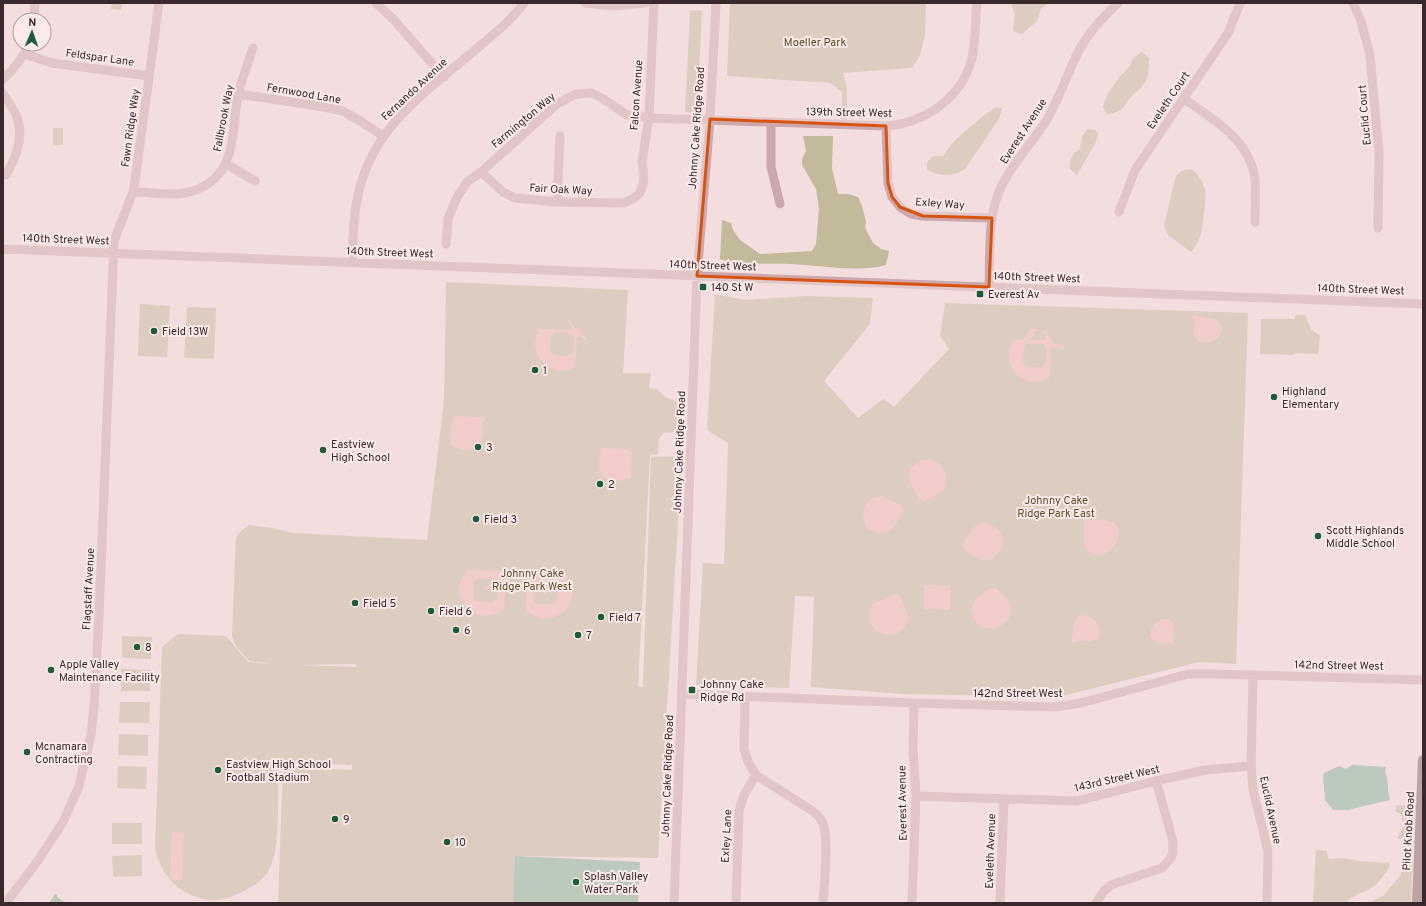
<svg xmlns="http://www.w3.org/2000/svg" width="1426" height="906" font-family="Overpass,sans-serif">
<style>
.green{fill:#c3ba9c;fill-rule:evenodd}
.sand{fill:#f0b8b3;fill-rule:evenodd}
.water{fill:#7bb195}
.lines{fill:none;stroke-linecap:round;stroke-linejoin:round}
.minor{stroke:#cca8ac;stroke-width:9}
.major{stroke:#7b5961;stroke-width:10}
.marked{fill:none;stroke:#d6540f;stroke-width:3;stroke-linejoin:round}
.poi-dot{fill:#1c5c3c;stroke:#faeaea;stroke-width:1.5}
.labels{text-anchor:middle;stroke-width:4;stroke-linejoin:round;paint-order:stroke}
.park-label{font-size:11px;fill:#584f2b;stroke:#faeaea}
.street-label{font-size:11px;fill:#39292d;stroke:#faeaea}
.poi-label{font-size:11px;fill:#39292d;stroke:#faeaea;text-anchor:start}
</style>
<rect width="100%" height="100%" fill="#f3ddde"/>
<!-- green -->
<path class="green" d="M112,3H122L121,10L111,9Z
M730,3H926L925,35L920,56L912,68L843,73L847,88V120L841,119L842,92L830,83L727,76Z
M1012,3H1049L1041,9L1037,21L1022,34L1013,31L1015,14L1012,7Z
M702,10L697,113L685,112L690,11Z
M1142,52L1149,58C1149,70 1149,79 1141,88C1138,91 1134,93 1131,97C1121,109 1125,111 1107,114L1103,107L1107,95L1120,76L1129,67L1133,58Z
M996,107L1002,108L999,119L965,169C954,177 938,176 927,170V162L934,156H943L955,140L983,116Z
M53,128H63V145H53Z
M1087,129L1095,130L1098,134L1096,142L1077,175L1070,169C1070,159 1071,154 1080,149L1082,137Z
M803,136H833L832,168L838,194H848L858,197L862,206L866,222L865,228L873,243L881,249L889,251L886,265C859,273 818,265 790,264C767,263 742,266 720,259L722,220L731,223L733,230L740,240L760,254L812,251L816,244L819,209L816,189L802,165V159L806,151Z
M1191,169C1198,173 1202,181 1205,189C1206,194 1205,200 1205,205C1203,221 1203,239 1191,252L1168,235L1164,226L1175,179C1179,171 1182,170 1191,169Z
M446,282L628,290L623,373H651L649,388L657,389L665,397L678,402L680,432L663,433L659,439L658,454L650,455L638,686L643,687L651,457L682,456L658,858L515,856L513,903H278L283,767L352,770V764L350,765L281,762L280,760C275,792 284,847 267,873C261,882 250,888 240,893C224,900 214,903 197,897C174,890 161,872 155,849L162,647L178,634L226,636L248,662L271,664L250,661L236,647L232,636L236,537L242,530L249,525L273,528L293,533L427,540L444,401ZM356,664V667L299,665Z
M715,294L745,300L806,296L873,298L870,324L824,381L858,418L883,399L894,407L949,349L940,336L945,303L1248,313L1236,664L1199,662L1058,697L903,694L811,687L814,597L795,596L789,688L696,685L703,563L724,564L728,443L707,430Z
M140,304L170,306L167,357L138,356Z
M187,307L216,308L214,359L184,358Z
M1295,315H1305L1311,329L1320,336L1318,354L1294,353L1293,355L1260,354L1261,319H1295Z
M122,636L152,637L151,659L122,658Z
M121,669L151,670L150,691H121Z
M120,702H150L149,723H119Z
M119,734L148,735V756L118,755Z
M118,766L147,767L146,789L117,788Z
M1397,805L1416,806L1414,827L1411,903H1368L1383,896L1401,875L1402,867L1403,839H1398V836L1404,825L1401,814L1395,811Z
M112,823H142V844H112Z
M1316,850L1327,851L1328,858C1333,860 1335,858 1339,858C1343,858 1356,860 1359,861L1390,863L1389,868L1377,884L1372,888L1350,898L1347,903H1313Z
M142,855V876L113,877L112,856Z"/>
<!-- sand -->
<path class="sand" d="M1196,314C1197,315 1199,316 1201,317C1206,319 1214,317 1219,322C1233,337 1197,353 1194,334C1193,330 1194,325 1195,321L1192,318L1193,315Z
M568,320H570L574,327L579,328L581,334L587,338V341L579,336L577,337L575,368C550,379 524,352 540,329L571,330L572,328ZM555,332L570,333L574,337L573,352L567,356L554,355L550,350L551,336Z
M1030,329H1037L1030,340H1044L1046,338L1043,330H1046L1049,338L1051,339L1053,343L1064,346L1063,350L1052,346L1050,348L1051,365L1049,378C1022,392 1000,365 1013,340L1025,339ZM1027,343L1043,344L1047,348L1046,364L1041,367L1026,366L1023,362L1024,348Z
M455,416L486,418L482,423C486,435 481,452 465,450C460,449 456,446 450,446L452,419Z
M601,448L626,449L632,453L631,478C625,478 621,481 615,481C611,482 607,480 604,477C594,469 600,458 601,448Z
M921,460C940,456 953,474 943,491L924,501L919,499C912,484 899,473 921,460Z
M882,496L901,505L903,510C895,527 890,540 868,530C859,514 862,499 882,496Z
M1086,518L1089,520C1095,520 1104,519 1110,521C1135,528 1103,571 1087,549C1080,540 1087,528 1083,519Z
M980,523C995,523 1006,532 1002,548L991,560C981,562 965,554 962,544L977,524Z
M468,570L503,571L506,575L504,609C476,631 443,594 468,570ZM478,578L495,579L487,587H485L484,591H486L489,590V588L496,581L498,583L497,599L493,602L476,601L473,598L474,580Z
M531,572L565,574C590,598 552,635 526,610L527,576ZM538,580L555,581C559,586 559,600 554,604H537L533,600L535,583L544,594H546L547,592L537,581Z
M924,585L950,586V610L924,609Z
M990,588H996C1000,593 1007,598 1010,604C1019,622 984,642 973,617C972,613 970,609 972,605C975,598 985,592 990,588Z
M895,594L900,596L909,617C900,651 857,631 873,604Z
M1081,615C1091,614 1107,627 1097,638C1091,644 1080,639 1073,643L1071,640C1075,632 1071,619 1081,615Z
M1163,619H1169L1174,624L1173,640L1175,646L1170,643H1157L1150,637C1150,628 1155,622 1163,619Z
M172,832L184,833L182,880H170Z"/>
<!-- water -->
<path class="water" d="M1352,765L1386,767L1385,772C1389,780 1387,791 1390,800L1347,810H1333L1325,800L1323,775L1324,773L1339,766L1346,769Z
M515,856L640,862L638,903H513Z
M55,894L57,895V897L66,903H48L50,902Z"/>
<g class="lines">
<!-- minor -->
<path class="minor" d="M376,3L394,20L444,77
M585,3L613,6L646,3
M1353,3L1361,21L1370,55L1379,152L1378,228
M34,20L35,3
M25,54L52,63L149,76
M3,79C14,69 23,58 29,44
M3,94C8,101 13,108 16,115C25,135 16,158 6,175
M239,94L324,107L343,111L360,121L383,136
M1184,99C1213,119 1250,140 1255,179C1256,193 1255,208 1255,222
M771,122V167L780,204
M886,126L888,183L892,197L900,207L911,214L923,216L992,218
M226,164L255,181
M481,172L503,192L515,198L557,202L623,203L631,200L639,194L642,188L644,178L642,161L649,118L654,3
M133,192C150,192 169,196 185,193C238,182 231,135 238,94C242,79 248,63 253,48
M557,202L560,136
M1119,212L1135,170L1228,33L1240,3
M446,244L448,219L457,197L467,182L481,172L557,104L576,94L591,93L602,98L627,115L649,118L886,126C925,123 962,98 972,58C976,41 975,21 977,3
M3,249L1423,304
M352,263C353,242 353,220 357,200C370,130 419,98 469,55C488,39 509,23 524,3
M989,287C990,260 988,223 997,197C1006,170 1031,145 1046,121C1059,99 1067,75 1078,52C1088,33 1103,17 1118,3
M1253,675L1251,766L1253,790L1268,851L1267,903
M682,694L914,703L1055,707L1081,703L1188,674H1214L1423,680
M745,696L744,749L748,762L756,775L811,810C817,814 821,818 823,824C829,838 824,886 823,903
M916,796L1077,801L1156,781L1205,770L1251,766
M6,903L39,859L63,822L79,786L91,735L94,707L99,617L114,241L133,192L135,181L159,3
M674,903L697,276L710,119L716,3
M736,903L739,811L744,795L756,775
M912,903L916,796L913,748L914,703
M1000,903L1004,800
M1096,903L1103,892L1111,885L1162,868L1171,858L1173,852V841L1156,781"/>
<!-- major -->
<path class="major" d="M1417,903L1423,760"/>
</g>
<!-- marked area -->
<path d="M0 0H1426V906H0ZM710,119L886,126L888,183L892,197L900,207L923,216L992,218L989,287L697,276Z" fill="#f3ddde" fill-opacity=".55" fill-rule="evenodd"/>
<path class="marked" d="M710,119L886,126L888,183L892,197L900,207L923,216L992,218L989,287L697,276Z"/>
<!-- markers -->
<g class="poi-dot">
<rect x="699" y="283" width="8" height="8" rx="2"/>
<rect x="976" y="290" width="8" height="8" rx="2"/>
<circle cx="154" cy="331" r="4"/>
<circle cx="535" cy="370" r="4"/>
<circle cx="1274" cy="397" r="4"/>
<circle cx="478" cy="447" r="4"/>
<circle cx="323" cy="450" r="4"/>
<circle cx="600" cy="484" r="4"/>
<circle cx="476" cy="519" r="4"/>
<circle cx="1318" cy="536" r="4"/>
<circle cx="355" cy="603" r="4"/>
<circle cx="431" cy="611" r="4"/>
<circle cx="601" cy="617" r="4"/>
<circle cx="456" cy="630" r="4"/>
<circle cx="578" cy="635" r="4"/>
<circle cx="137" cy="647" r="4"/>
<circle cx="51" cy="670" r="4"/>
<rect x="688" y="686" width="8" height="8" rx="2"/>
<circle cx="27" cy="752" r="4"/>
<circle cx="218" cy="770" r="4"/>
<circle cx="335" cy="819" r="4"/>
<circle cx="447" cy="842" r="4"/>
<circle cx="576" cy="882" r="4"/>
</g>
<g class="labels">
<!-- park labels -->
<g class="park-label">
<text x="815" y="46">Moeller Park</text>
<text x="1056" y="504">Johnny Cake<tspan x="1056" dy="13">Ridge Park East</tspan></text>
<text x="532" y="577">Johnny Cake<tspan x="532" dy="13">Ridge Park West</tspan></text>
</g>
<!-- street labels -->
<g class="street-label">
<text transform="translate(100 57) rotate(8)" y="4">Feldspar Lane</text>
<text transform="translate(414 89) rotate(-43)" y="4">Fernando Avenue</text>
<text transform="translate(304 93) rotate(10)" y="4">Fernwood Lane</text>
<text transform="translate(636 95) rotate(-86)" y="4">Falcon Avenue</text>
<text transform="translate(1168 100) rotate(-56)" y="4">Eveleth Court</text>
<text transform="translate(849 112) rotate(1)" y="4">139th Street West</text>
<text transform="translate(1364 115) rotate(-95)" y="4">Euclid Court</text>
<text transform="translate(223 118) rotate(-79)" y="4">Fallbrook Way</text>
<text transform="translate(523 120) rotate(-40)" y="4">Farmington Way</text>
<text transform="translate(130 128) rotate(-82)" y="4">Fawn Ridge Way</text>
<text transform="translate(696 128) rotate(-86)" y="4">Johnny Cake Ridge Road</text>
<text transform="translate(1023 131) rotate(-57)" y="4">Everest Avenue</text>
<text transform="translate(561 189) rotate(3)" y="4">Fair Oak Way</text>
<text transform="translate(940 203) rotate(4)" y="4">Exley Way</text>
<text transform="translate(66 239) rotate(2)" y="4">140th Street West</text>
<text transform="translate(390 252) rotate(2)" y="4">140th Street West</text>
<text transform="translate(713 265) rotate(2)" y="4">140th Street West</text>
<text transform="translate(1037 277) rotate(2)" y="4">140th Street West</text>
<text transform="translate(1361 289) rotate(2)" y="4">140th Street West</text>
<text transform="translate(679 452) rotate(-88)" y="4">Johnny Cake Ridge Road</text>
<text transform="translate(88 589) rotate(-87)" y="4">Flagstaff Avenue</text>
<text transform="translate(1339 665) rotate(1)" y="4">142nd Street West</text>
<text x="1018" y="697">142nd Street West</text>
<text transform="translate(667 776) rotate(-88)" y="4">Johnny Cake Ridge Road</text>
<text transform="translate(1117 778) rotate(-13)" y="4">143rd Street West</text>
<text transform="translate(902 803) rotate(-91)" y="4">Everest Avenue</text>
<text transform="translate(1271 810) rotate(78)" y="4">Euclid Avenue</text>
<text transform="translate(1408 831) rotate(-87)" y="4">Pilot Knob Road</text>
<text transform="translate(726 836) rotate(-87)" y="4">Exley Lane</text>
<text transform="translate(990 851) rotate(-88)" y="4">Eveleth Avenue</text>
</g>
<!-- poi labels -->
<g class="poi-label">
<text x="711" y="291">140 St W</text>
<text x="988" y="298">Everest Av</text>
<text x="162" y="335">Field 13W</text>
<text x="543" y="374">1</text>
<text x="1282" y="395">Highland<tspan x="1282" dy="13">Elementary</tspan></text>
<text x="331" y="448">Eastview<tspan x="331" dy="13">High School</tspan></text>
<text x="486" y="451">3</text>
<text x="608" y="488">2</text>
<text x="484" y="523">Field 3</text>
<text x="1326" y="534">Scott Highlands<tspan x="1326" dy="13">Middle School</tspan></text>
<text x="363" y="607">Field 5</text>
<text x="439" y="615">Field 6</text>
<text x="609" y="621">Field 7</text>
<text x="464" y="634">6</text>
<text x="586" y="639">7</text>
<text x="145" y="651">8</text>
<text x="59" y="668">Apple Valley<tspan x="59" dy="13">Maintenance Facility</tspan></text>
<text x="700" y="688">Johnny Cake<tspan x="700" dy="13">Ridge Rd</tspan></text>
<text x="35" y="750">Mcnamara<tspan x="35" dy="13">Contracting</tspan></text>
<text x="226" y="768">Eastview High School<tspan x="226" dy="13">Football Stadium</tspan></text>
<text x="343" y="823">9</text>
<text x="455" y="846">10</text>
<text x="584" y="880">Splash Valley<tspan x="584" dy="13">Water Park</tspan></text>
</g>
</g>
<!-- border -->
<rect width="1426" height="906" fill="none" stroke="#39292d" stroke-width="8"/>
<!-- north arrow -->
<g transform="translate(32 32) rotate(2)"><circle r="19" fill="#faeaea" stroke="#ad9d9e"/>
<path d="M0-3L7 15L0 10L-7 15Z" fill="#1c5c3c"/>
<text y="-6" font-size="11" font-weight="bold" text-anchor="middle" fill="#39292d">N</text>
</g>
</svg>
